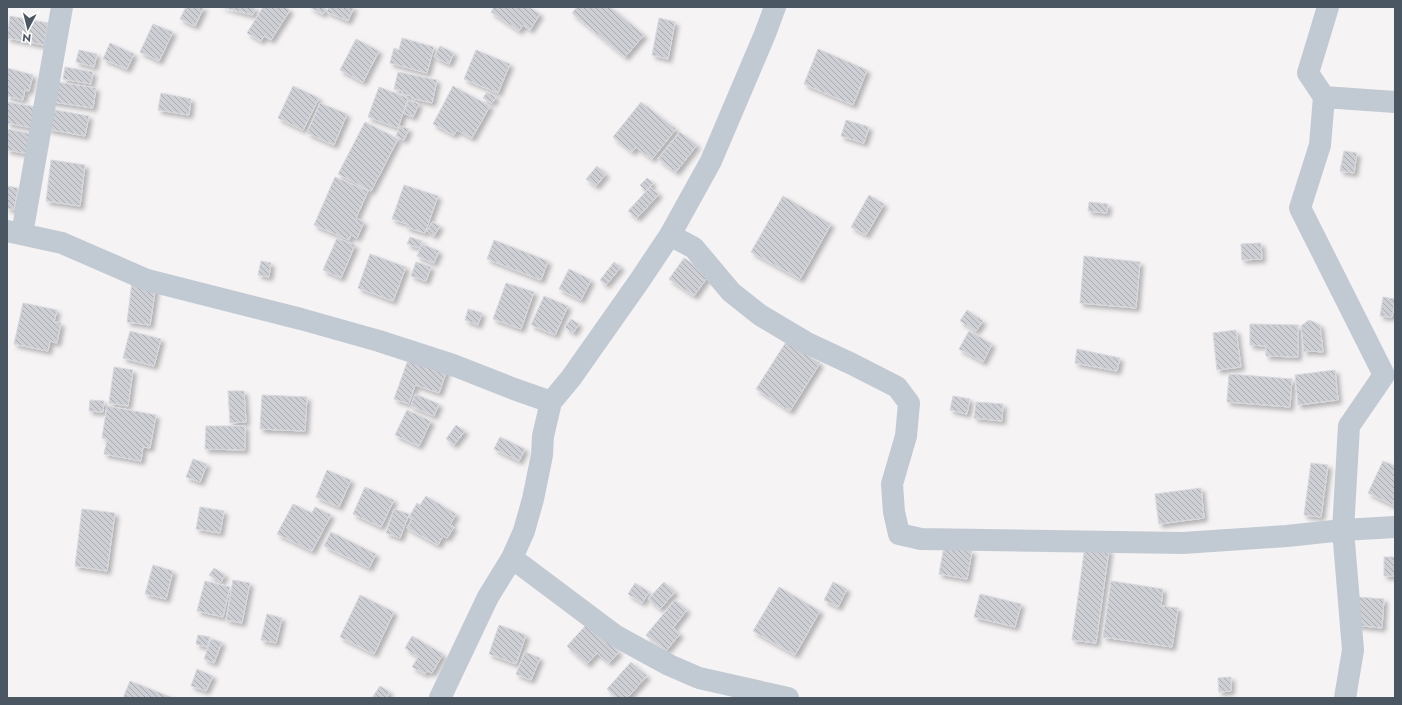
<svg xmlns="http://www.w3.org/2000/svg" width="1402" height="705" font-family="Jost,sans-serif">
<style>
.building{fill:url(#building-back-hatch);stroke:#d7d9de;filter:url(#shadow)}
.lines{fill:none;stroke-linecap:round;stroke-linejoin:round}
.street{stroke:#c1cad2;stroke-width:22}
</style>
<defs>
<pattern id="building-back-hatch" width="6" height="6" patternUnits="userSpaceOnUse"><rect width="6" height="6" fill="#cdcfd5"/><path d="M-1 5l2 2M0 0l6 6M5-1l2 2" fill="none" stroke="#a8abb0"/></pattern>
<filter id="shadow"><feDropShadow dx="3.5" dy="3.5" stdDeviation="2" flood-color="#0004"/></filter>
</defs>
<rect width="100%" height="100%" fill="#f5f3f3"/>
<!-- building -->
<path class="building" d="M186,7H204L195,26L180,19Z
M221,7H255L253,15Z
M263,7H285L290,10L271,40L264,36L261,41L247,33Z
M309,7H326L323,14Z
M329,7H354L348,21L327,12Z
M494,7H529L540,14L530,30L523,25L519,31L491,12Z
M577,7H610L644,35L625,57L572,13Z
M10,16L48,23L44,45L7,38Z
M659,18L675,22L668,59L652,55Z
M153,24L173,32L159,61L140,52Z
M402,38L434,47L427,73L390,63L394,48L399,50Z
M356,39L379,51L363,82L340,70Z
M110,43L134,54L127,69L103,59Z
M440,46L454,53L449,64L434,57Z
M818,49L867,70L853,105L804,84Z
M79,50L97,54L94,67L76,62Z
M476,50L510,64L498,93L464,79Z
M65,67L93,72L91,84L63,79Z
M7,68L33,75L29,91L25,90L23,100L7,96Z
M398,72L437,80L432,103L412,98V96L402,94L403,91L394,89Z
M51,81L96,88L93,108L47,101Z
M293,86L319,98L303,130L278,118Z
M453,86L490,106L472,138L457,130L454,135L433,124Z
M379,87L408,98L398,128L368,117Z
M487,92L496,97L492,103L483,98Z
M161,93L191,99L189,115L158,110Z
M409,100L419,104L413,117L403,113Z
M7,102L36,107L33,128L7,123Z
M641,102L676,129L652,159L636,147L632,152L613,137Z
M320,103L347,114L334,145L307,133Z
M50,109L89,116L85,136L47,129Z
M846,120L869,127L864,143L841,136Z
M365,122L398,139L371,191L338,174Z
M400,126L409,129L404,140L396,136Z
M7,129L32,134L29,154L7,150Z
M680,132L697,145L676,172L658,159Z
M1344,151L1357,153L1354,173L1340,171Z
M51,160L85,165L80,206L46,201Z
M597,166L606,174L596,186L586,179Z
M335,177L368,191L356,218L364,222L357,238L351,235L349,240L314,225Z
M647,178L653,183L646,191L640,185Z
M404,185L438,196L425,233L406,227L407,224L392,219Z
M7,186L18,188L14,210L7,208Z
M650,187L659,194L637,218L628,211Z
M869,195L884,204L866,235L851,227Z
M783,196L831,224L800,279L751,252Z
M1089,202L1108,204L1107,213L1088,211Z
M432,222L440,226L434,236L427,231Z
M410,237L422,241L420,248L407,244Z
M337,238L355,245L341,278L323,270Z
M494,240L548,261L541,280L487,259Z
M1261,243L1262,259L1242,260L1241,244Z
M422,244L439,251L434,263L417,256Z
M370,254L406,267L393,301L358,288Z
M1084,256L1140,262L1136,308L1080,303Z
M684,258L709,275L694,296L669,279Z
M261,261L271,263L269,277L258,275Z
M416,262L431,267L426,281L411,276Z
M614,262L621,267L606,285L600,280Z
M569,269L591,280L581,300L559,289Z
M132,282L156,285L150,325L127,322Z
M506,283L534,292L521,329L493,319Z
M544,296L568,306L555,335L531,325Z
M1383,297L1395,299L1392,317L1380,316Z
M23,303L57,310L54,322L61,323L57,343L50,341L48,351L14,344Z
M468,309L482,313L478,325L465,320Z
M967,310L983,321L976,331L960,321Z
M571,319L579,324L573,333L565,327Z
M1309,320L1320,325L1323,352L1310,351L1304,352L1301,326Z
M1250,324L1298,325V357L1266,356V346L1250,345Z
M1236,330L1241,367L1217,370L1213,333Z
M130,331L161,339L154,366L123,358Z
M969,331L992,344L983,362L959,349Z
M786,342L820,363L790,411L756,389Z
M1077,349L1120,358L1117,371L1075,363Z
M409,357L447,370L439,393L415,385L409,404L394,399Z
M114,367L133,370L128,406L109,403Z
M1335,370L1338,400L1298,405L1295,375Z
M1229,374L1292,379L1290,407L1227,402Z
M228,391H244L246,422L230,423Z
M415,394L439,404L434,416L411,406Z
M262,395L307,397L305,431L260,429Z
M953,396L970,399L967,414L950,410Z
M90,400L104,401L103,412L89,411Z
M976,402L1003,404L1002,421L974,418Z
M107,406L156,415L150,448L143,447L141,461L104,454L107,439L102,438Z
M407,410L431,421L419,446L395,435Z
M456,425L465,431L454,445L446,439Z
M206,426H245V450L205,449Z
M500,437L525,449L519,461L494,449Z
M193,459L207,464L200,482L186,477Z
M1383,461L1395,466V506L1368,493Z
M1311,463L1328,465L1321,517L1304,515Z
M327,470L351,480L339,507L316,497Z
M365,487L394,500L381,527L353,514Z
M1201,488L1204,518L1159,524L1155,494Z
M426,496L456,514L450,525L454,527L447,538L443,536L438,545L407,528L412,519L409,517L417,503L420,505Z
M293,504L312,513L315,507L331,515L312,551L277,534Z
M200,507L224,511L220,533L196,529Z
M82,509L115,513L107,571L75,566Z
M394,509L409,514L400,538L386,533Z
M331,532L376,554L369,568L324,546Z
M1085,546L1109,550L1096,643L1072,640Z
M944,547L972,551L967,579L939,574Z
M1384,557H1395V576H1384Z
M153,565L173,571L166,599L145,594Z
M214,568L225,575L221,582L209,575Z
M233,580L250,583L242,623L226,620Z
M205,581L230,587L223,617L197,611Z
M1111,581L1163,589L1161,606L1178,608L1172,647L1103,637Z
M664,582L675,592L660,609L648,599Z
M833,582L847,589L838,607L824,600Z
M635,583L649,592L642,603L628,594Z
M779,587L820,611L795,655L753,631Z
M980,594L1021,604L1015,627L974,617Z
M360,595L394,612L374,654L340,637Z
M1357,597L1384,599L1382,628L1354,625Z
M675,600L687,610L673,628L680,634L666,651L646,635Z
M267,614L282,618L276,643L261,640Z
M587,624L619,652L609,663L597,653L587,664L567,646Z
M499,625L526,635L516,664L489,654Z
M198,635L210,637L207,647L196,644Z
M412,636L443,654L432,673L427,671L425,674L412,667L418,657L405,648Z
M211,639L222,642L214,663L204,659Z
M525,652L540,658L531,680L516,674Z
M631,662L647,676L627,698H617L607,689Z
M197,669L213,676L206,691L191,686Z
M1231,677V691L1219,692L1218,678Z
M130,681L173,698H123Z
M380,686L390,692L386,698H372Z"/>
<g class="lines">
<!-- street -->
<path class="street" d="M1328,7L1308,73L1324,97L1395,102
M1324,97L1320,145L1300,208L1384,375L1349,426L1343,530L1395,527
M7,231L62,243L147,280L301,319L379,341L453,365L514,389L551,402
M22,234L62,7
M670,235L694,248L731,292L760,315L807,343L852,364L897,387L909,403L906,436L892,484L894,512L899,534L921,539L1183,543L1287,536L1343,530L1353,650L1345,698
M512,558L616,636L669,665L699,678L788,698
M440,698L488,597L512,558L524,531L533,499L542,455L543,436L551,402L571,378L640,280L670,235L711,161L765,34L775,7"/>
</g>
<!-- border -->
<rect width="1402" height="705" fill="none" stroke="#4a5661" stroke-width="16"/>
<!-- north arrow -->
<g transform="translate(28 28) rotate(187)" stroke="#ffffff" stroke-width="3" paint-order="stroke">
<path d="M0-3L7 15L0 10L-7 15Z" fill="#4a5661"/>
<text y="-6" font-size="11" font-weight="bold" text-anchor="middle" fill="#4a5661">N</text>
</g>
</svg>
